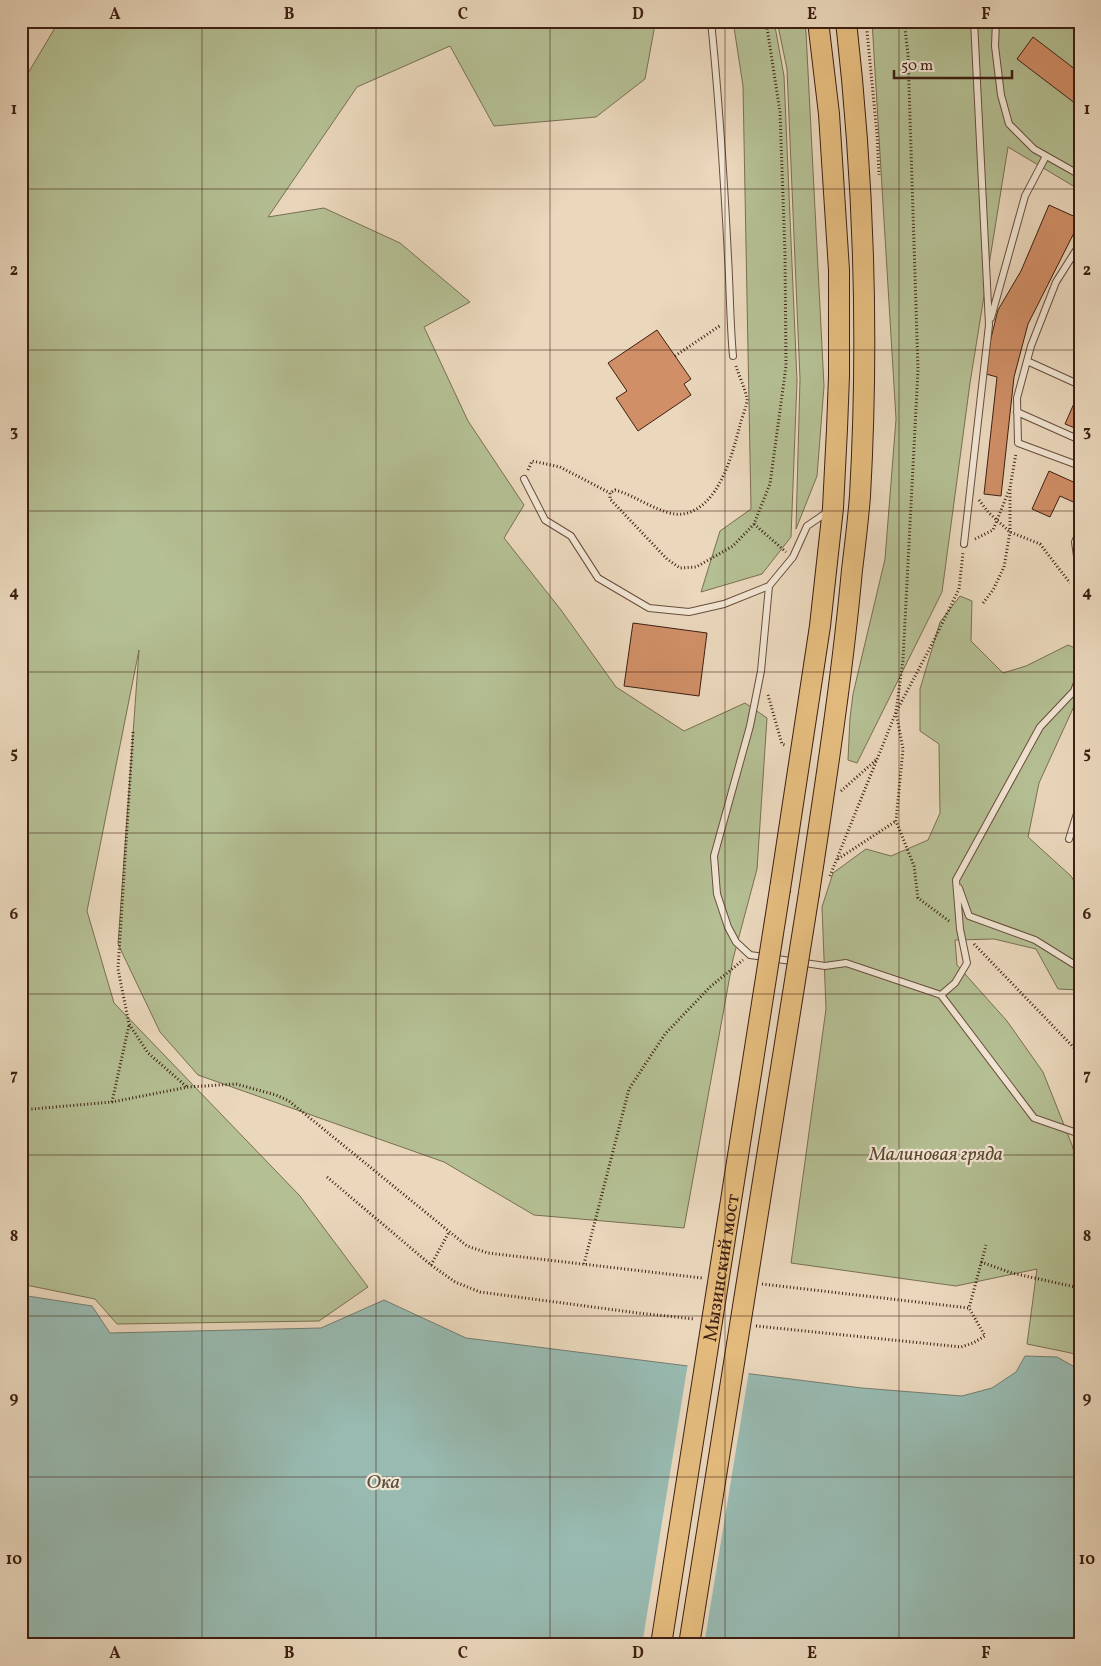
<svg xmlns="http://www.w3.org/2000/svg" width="1101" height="1666" font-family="Vollkorn,serif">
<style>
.green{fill:#b4bf93;stroke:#796f52}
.water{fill:#98bab1;stroke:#747c71}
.pier{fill:#ead7bc}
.building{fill:#d08f67;stroke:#3e1f12}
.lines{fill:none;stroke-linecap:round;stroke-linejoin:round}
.lane-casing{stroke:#694d3c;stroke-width:8}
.primary-casing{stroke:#3e1f12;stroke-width:22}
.path{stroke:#3e1f12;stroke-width:3;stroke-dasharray:1 2.5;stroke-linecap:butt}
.lane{stroke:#f1e5d3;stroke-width:6}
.primary{stroke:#e5bc7e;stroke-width:20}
.primary-bridge-casing{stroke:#3e1f12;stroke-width:22;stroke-linecap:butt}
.primary-bridge{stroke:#e5bc7e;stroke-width:20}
.grid{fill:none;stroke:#3e1f12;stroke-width:1;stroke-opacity:0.55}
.labels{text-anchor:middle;stroke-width:4.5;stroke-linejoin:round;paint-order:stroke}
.park-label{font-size:19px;font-style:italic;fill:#5c4732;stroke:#f1e5d3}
.street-label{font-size:19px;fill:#3e1f12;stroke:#f1e5d3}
.water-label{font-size:20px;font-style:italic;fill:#594e42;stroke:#f1e5d3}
.neatline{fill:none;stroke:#3e1f12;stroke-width:2}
.grid-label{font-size:16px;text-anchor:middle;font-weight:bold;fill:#3e1f12}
</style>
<rect width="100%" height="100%" fill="#ead7bc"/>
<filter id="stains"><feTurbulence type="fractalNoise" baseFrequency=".004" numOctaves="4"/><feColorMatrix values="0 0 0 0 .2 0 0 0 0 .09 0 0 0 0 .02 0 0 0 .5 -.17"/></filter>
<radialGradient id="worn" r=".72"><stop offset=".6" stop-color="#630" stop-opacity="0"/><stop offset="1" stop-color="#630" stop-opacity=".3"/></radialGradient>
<!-- green -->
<path class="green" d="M59,21H652L654,30L645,79L596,117L494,126L450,46L357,87L268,217L324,208L400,243L470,302L424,327L468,421L524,505L504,538L561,610L616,687L684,731L745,703L767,718L757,869L733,959L684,1228L534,1215L444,1162L198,1075L160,1032L118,944L139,650L87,911L114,1003L300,1196L368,1287L319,1321L117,1324L95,1299L21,1284V85Z
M733,21H774L784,76L797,381L791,537L762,574L701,592L720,531L751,509L743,86Z
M777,21H804L806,32L824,386L817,476L796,529L800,379L787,69Z
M872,21H1080V190L1008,147L970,383L942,592L857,763L848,760L850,718L853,694L885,559L896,419Z
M960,596L972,601L971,641L1003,673L1026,666L1068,645L1080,650V693L1039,783L1028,837L1071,876L1080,891V990L1058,989L1036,949L994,939L955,940L957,965L1007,1021L1043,1072L1072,1145L1080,1175V1358L1071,1353L1027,1344L1037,1269L956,1286L791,1263L826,1009L822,907L833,873L866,849L891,856L928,840L940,813L939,744L920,731V689L940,622Z"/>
<!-- water -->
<path class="water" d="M21,1295L92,1306L110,1333L321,1328L384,1300L466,1338L862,1388L962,1396L992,1388L1016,1372L1025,1356L1057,1357L1080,1370V1645H21Z"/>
<!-- pier -->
<path class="pier" d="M688,1363L749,1371L704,1645H642Z"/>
<!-- building -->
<path class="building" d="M1033,37L1080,73V107L1017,59Z
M1049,205L1080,219V221L1028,324L1014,377L1001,496L984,494L997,377L986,374L990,342L998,310L1021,271Z
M657,330L691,379L684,384L691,395L638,431L616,398L627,391L608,363Z
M1079,392L1080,393V430L1065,424Z
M1049,471L1080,485V505L1060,496L1050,517L1032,509Z
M633,623L707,633L699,696L624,686Z"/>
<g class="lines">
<!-- lane casing -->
<g class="lane-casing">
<path id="lane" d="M711,21C719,100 724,178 728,257C730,290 730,323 733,356
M996,21L995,46L1001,95L1009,124L1034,149L1080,175
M1080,244L1056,282L1031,346L1017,398L1018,443L1080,466
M991,318L1025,196L1046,156
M1027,361L1080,385
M1017,412L1080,440
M524,479L545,520L571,536L598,578L649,608L689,612L724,604L769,586L793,557L807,526L829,511
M1080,530L1075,542L1080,578
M964,544L989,325L974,21
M769,586L761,671L750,726L714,856L717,894L728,927L736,942L750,955L825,966L846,963L941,995L1034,1118L1080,1134
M1069,839L1080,804
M959,888L969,916L1035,940L1080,968
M941,995L955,983L967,963L960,929L956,880L1040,727L1074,691L1080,675"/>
</g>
<!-- primary casing -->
<g class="primary-casing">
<path id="primary" d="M780,889L820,626L833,508L837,429L839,376V270L829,114L818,21
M809,893C825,786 842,679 852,570C855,546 858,521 860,496C869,336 864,180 846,21"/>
</g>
<!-- path -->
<path class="path" d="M866,21L877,134L879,175
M904,21L908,54L918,370L903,660L896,712L903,749L896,821L914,866L918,898L949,921
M675,356L721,325
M736,366C739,376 745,388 747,399C747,406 742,417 740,425C732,455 719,508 683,514C664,517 635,495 615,490L610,493V499L667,559L680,568L696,567L733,546L754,524L770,484L786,366L785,254L780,112L766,21
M528,470L532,461L560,467L610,493
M979,500L989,513L1010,532L1040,544L1070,583
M754,524L786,552
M975,539L993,530L1010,488
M1074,588L1080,595
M983,603L993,590L1004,567L1010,532V488L1016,453
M768,695L782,744L785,745
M133,732L118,969L129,1024L148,1053L187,1087
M841,791L876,760
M838,859L896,821
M830,876L896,712L931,646L959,589L963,553
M974,944L1080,1054
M112,1102L129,1025
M21,1110L112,1102L188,1087L236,1084L276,1095L289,1101L467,1246L488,1253L702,1278
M327,1177L431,1265L455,1282L480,1292L638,1313L695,1319
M981,1262L1012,1273L1080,1288
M584,1264L629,1089L665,1034L710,987L743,960
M431,1265L449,1232
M762,1284L969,1308L986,1245
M756,1326L961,1347L973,1343L985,1336L969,1308"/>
<!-- lane -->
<use href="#lane" class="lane"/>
<!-- primary -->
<use href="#primary" class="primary"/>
<!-- primary-bridge casing -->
<g class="primary-bridge-casing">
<g id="primary-bridge">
<path id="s1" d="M661,1645L780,889"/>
<path d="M689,1645L809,893"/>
</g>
</g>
<!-- primary-bridge -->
<use href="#primary-bridge" class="primary-bridge"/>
</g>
<!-- grid -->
<path class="grid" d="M202,21V1645M376,21V1645M550,21V1645M725,21V1645M899,21V1645M21,189H1080M21,350H1080M21,511H1080M21,672H1080M21,833H1080M21,994H1080M21,1155H1080M21,1316H1080M21,1477H1080"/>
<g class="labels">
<!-- park labels -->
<g class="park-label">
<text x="936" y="1160">Малиновая гряда</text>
</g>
<!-- street labels -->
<g class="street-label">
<text dy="7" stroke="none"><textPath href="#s1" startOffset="382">Мызинский мост</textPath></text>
</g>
<!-- water labels -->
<g class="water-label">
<text x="383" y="1488">Ока</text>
</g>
</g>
<!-- margin -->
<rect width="1101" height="1666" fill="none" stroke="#ead7bc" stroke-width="55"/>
<!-- scale -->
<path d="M894 70v8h118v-8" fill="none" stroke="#3e1f12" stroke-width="2.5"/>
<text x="901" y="70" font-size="15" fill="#3e1f12" stroke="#f1e5d3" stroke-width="4" paint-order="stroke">50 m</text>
<rect x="28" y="28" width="1046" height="1610" class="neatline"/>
<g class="grid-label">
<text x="115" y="19">A</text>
<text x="289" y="19">B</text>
<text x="463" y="19">C</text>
<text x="638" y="19">D</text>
<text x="812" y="19">E</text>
<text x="986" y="19">F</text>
<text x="14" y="114">1</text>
<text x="1087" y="114">1</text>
<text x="14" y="275">2</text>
<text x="1087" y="275">2</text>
<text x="14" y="436">3</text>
<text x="1087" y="436">3</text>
<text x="14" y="597">4</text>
<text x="1087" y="597">4</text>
<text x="14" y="758">5</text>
<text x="1087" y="758">5</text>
<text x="14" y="919">6</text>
<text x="1087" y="919">6</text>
<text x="14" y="1080">7</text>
<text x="1087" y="1080">7</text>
<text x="14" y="1241">8</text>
<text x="1087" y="1241">8</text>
<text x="14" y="1403">9</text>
<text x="1087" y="1403">9</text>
<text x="14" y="1564">10</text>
<text x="1087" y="1564">10</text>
<text x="115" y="1658">A</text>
<text x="289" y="1658">B</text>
<text x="463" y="1658">C</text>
<text x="638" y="1658">D</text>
<text x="812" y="1658">E</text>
<text x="986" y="1658">F</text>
</g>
<rect width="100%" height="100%" filter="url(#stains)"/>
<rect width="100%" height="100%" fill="url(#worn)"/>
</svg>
